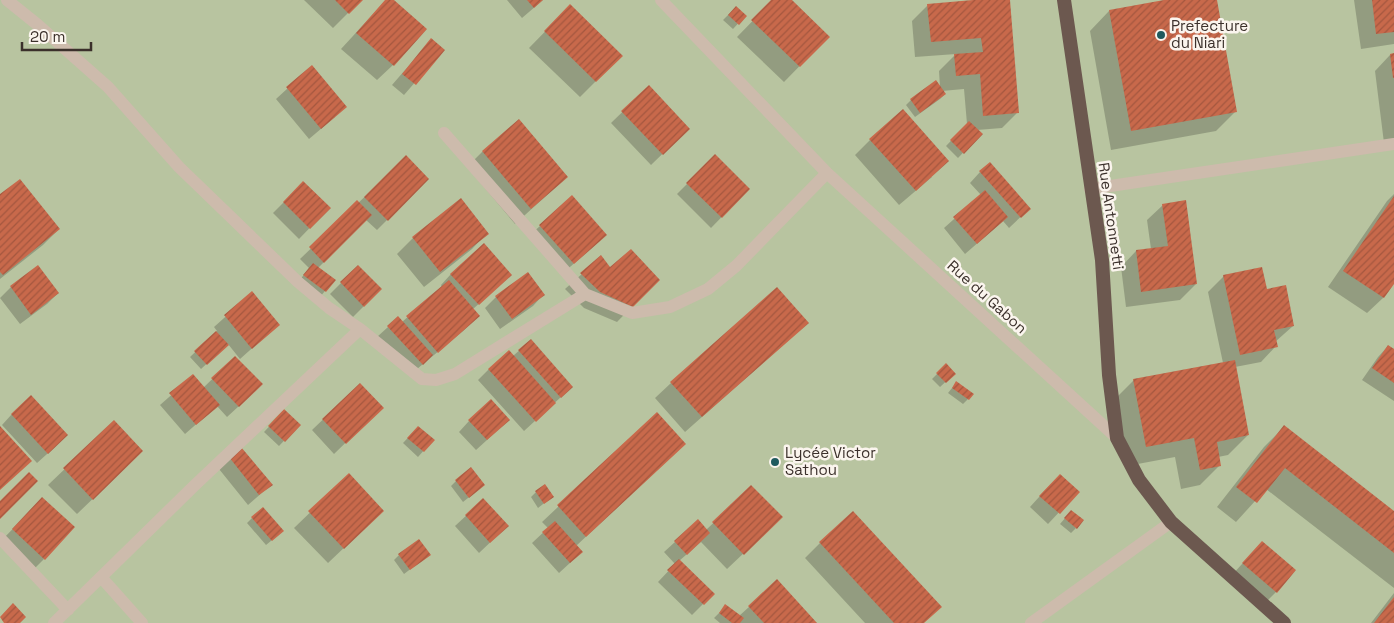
<svg xmlns="http://www.w3.org/2000/svg" width="1394" height="623" font-family="'Space Grotesk',sans-serif">
<style>
.grass{fill:#b8c4a0}
.shadow{fill:#0003}
.building{fill:url(#building-hatch)}
.lines{fill:none;stroke-linecap:round;stroke-linejoin:round}
.minor{stroke:#cdbbac;stroke-width:12}
.trunk{stroke:#6c584f;stroke-width:14}
.poi-dot{fill:#1f5a5e;stroke:#fbf5ee;stroke-width:2}
.labels{text-anchor:middle;stroke-width:5;stroke-linejoin:round;paint-order:stroke}
.poi-label{font-size:15px;fill:#3b302b;stroke:#fbf5ee;text-anchor:start}
.street-label{font-size:15px;fill:#3b302b;stroke:#fbf5ee}
</style>
<defs>
<pattern id="building-hatch" width="6" height="6" patternUnits="userSpaceOnUse" patternTransform="scale(1.25)"><rect width="6" height="6" fill="#c8694b"/><path d="M-1 1l2-2M0 6l6-6M5 7l2-2" fill="none" stroke="#a4573f"/></pattern>
</defs>
<rect width="100%" height="100%" fill="#f4ebe1"/>
<!-- grass -->
<path class="grass" d="M0,0H1394V623H0Z"/>
<!-- shadow -->
<path class="shadow" d="M304,0H361L333,28Z
M386,0H392L393,65L377,80L341,49Z
M507,0H543L522,18Z
M773,0H790L828,37L784,82L737,37Z
M987,0H1009L1018,112L1002,128L977,130L981,134L958,158L946,146L967,124L964,89L942,91L945,94L940,99L915,117L906,105L911,100L940,87L939,71L956,54L915,57L912,21L928,5Z
M1171,0H1216L1236,111L1216,131L1111,150L1090,31L1109,11Z
M1354,0H1394V44L1361,49Z
M570,6L621,56L580,97L529,48Z
M736,7L745,16L733,29L723,20Z
M431,40L443,50L404,95L392,85Z
M1390,55H1394V141L1384,143L1375,71Z
M312,66L335,117L309,139L276,99Z
M648,87L688,129L651,165L611,123Z
M519,121L567,177L515,224L467,167L482,152Z
M870,140L932,177L899,205L855,155Z
M715,156L749,189L711,228L677,194Z
M406,157L428,179L377,230L366,220L318,268L334,280L320,297L299,281L309,268L300,259Z
M980,172L1029,209L1009,228L1003,221L965,254L944,228L981,195L970,183Z
M303,183L329,208L299,239L273,213Z
M1394,194V281L1383,298L1367,313L1328,287L1387,201Z
M0,196L59,229L43,245L0,279Z
M1163,205L1196,284L1180,300L1126,307L1121,267L1136,251L1151,249L1147,220Z
M540,226L595,245L562,274L529,236Z
M487,233L472,249L424,287L397,254L413,238Z
M601,257L609,268L658,280L617,322L584,308L565,289Z
M358,266L381,289L353,317L330,294Z
M38,267L58,293L47,304L20,324L0,298L11,287Z
M451,274L500,285L473,309L478,316L463,331L411,374L377,337L388,327L402,322L442,287L441,285Z
M528,274L543,295L533,306L500,329L485,308L496,297Z
M1224,276L1293,326L1275,342L1276,346L1261,362L1235,367L1248,435L1228,455L1218,457L1220,465L1200,485L1181,489L1175,457L1127,466L1114,400L1134,380L1223,363L1208,292Z
M252,293L278,325L240,359L228,344L201,369L190,357L217,331L214,327Z
M791,338L685,432L655,398L671,383Z
M531,340L561,397L524,431L478,380L489,369L513,356Z
M1388,346L1394,349V401L1362,380L1378,357Z
M235,357L251,395L227,417L217,406L185,434L160,405L193,376L203,388Z
M946,365L954,374L940,387L932,379Z
M956,383L968,399L963,404L948,393Z
M360,384L371,418L334,454L312,430Z
M284,411L299,425L279,446L264,432Z
M12,414L56,446L37,463L2,425Z
M657,414L669,459L576,546L571,562L559,573L532,543L548,528L542,522Z
M469,421L498,430L476,450L459,432Z
M114,422L126,467L77,514L48,485Z
M418,427L433,440L418,457L403,443Z
M1284,427L1394,513V588L1266,489L1236,522L1217,507L1264,447Z
M241,448L271,485L248,505L219,469Z
M349,475L367,526L328,563L294,528Z
M456,481L478,490L463,502L451,486Z
M1049,486L1078,492L1048,524L1030,507Z
M751,487L765,533L727,569L701,542L679,561L713,594L692,615L658,582L675,564L664,552L698,521L706,530Z
M536,492L552,497L538,508L531,497Z
M483,500L497,536L479,553L455,526Z
M32,509L44,559L34,569L2,540Z
M1066,517L1076,528L1071,533L1060,524Z
M252,518L277,536L266,545L247,523Z
M1262,542L1276,592L1265,603L1232,575Z
M820,543L924,623H865L805,558Z
M399,555H429L404,574L394,560Z
M1394,593V623H1371Z
M726,606L739,616L749,607L815,623H720L714,618Z"/>
<!-- building -->
<path class="building" d="M335,0H363L349,14Z
M385,0H394L427,29L394,66L356,33Z
M527,0H543L534,8Z
M771,0H792L830,37L800,67L751,20Z
M973,0H1010L1019,113L983,116L980,74L956,76L954,54L983,52L981,38L931,42L927,4Z
M1164,0H1217L1237,112L1131,131L1109,10Z
M1372,0H1394V32L1376,34Z
M570,4L623,56L596,82L544,31Z
M736,6L747,16L739,25L728,15Z
M431,38L445,50L416,85L402,74Z
M1394,53V78H1393L1390,54Z
M312,65L347,107L321,129L286,87Z
M936,80L946,94L920,113L910,99Z
M649,85L690,129L663,155L621,111Z
M903,109L949,161L916,191L869,139Z
M519,119L568,177L531,209L482,151Z
M969,121L983,134L964,154L950,140Z
M715,154L750,189L722,218L686,183Z
M406,155L429,179L388,221L364,197Z
M990,162L1031,209L1021,218L979,171Z
M20,179L60,229L3,275L0,272V194Z
M303,181L331,208L310,229L283,202Z
M985,190L1008,217L977,244L953,217Z
M572,195L607,235L574,264L539,225Z
M1394,196V284L1384,298L1343,271Z
M461,198L489,234L440,272L412,237Z
M357,200L372,215L324,263L309,247Z
M1186,200L1197,284L1141,292L1136,250L1168,246L1162,204Z
M484,243L512,275L479,305L450,274Z
M631,249L660,280L633,307L600,292L580,273L601,255L610,267Z
M313,263L336,280L326,292L303,275Z
M38,265L59,293L31,315L10,286Z
M358,265L382,289L364,307L340,282Z
M1262,267L1267,289L1286,285L1294,326L1274,330L1278,347L1240,355L1223,275Z
M528,272L545,295L512,319L495,296Z
M449,280L480,316L438,353L406,316Z
M777,287L809,323L702,417L670,382Z
M252,291L280,325L252,349L224,315Z
M398,316L433,355L423,365L387,326Z
M216,331L229,345L207,365L194,351Z
M531,339L573,387L561,398L518,350Z
M1388,345L1394,349V383L1372,368Z
M509,350L556,403L536,422L488,369Z
M235,356L263,384L239,407L211,378Z
M1235,360L1249,435L1217,442L1221,466L1200,470L1194,438L1146,447L1133,379Z
M946,363L956,374L946,383L936,373Z
M193,374L220,405L196,425L169,393Z
M956,381L974,394L969,400L952,388Z
M360,383L384,408L346,444L322,419Z
M31,395L68,435L48,454L11,414Z
M491,399L510,420L487,440L468,420Z
M284,409L301,425L285,442L268,426Z
M657,412L686,444L586,537L557,505Z
M114,420L143,451L93,500L63,468Z
M1284,425L1394,511V553L1285,468L1257,503L1236,487Z
M0,426L32,461L0,490Z
M418,426L435,440L424,452L407,438Z
M241,447L273,485L259,495L229,457Z
M471,467L485,485L469,498L455,480Z
M29,472L38,481L0,519V501Z
M349,473L384,511L344,549L308,511Z
M1060,474L1080,492L1060,514L1039,496Z
M545,484L554,497L544,504L535,491Z
M751,485L783,517L744,555L712,522Z
M42,497L75,527L45,560L12,529Z
M483,498L509,526L490,543L465,515Z
M263,507L284,531L272,541L251,517Z
M1071,510L1084,520L1077,529L1064,518Z
M853,511L942,607L924,623H894L819,542Z
M698,519L710,533L687,555L674,541Z
M555,521L583,552L570,563L542,532Z
M419,539L431,555L410,570L398,554Z
M1262,541L1296,570L1277,593L1242,563Z
M679,559L715,594L704,605L667,570Z
M777,579L817,623H764L748,606Z
M1394,597V623H1374Z
M13,603L26,617L20,623H4L0,617Z
M725,604L744,618L740,623H732L719,613Z"/>
<g class="lines">
<!-- minor -->
<path class="minor" d="M7,0L38,25L108,87L179,167L298,282L329,308L360,329L422,379L436,380L455,374L585,294L632,313L670,307L708,289L736,266L827,173
M661,0L827,173L1117,438
M444,133L585,294
M1090,189L1394,144
M0,538L68,610
M101,577L142,623
M54,623L195,485L360,329
M1031,623L1171,522"/>
<!-- trunk -->
<path class="trunk" d="M1064,0L1102,260L1109,375L1117,438L1139,480L1171,522L1284,623"/>
</g>
<!-- markers -->
<g class="poi-dot">
<circle cx="1161" cy="35" r="5"/>
<circle cx="775" cy="462" r="5"/>
</g>
<g class="labels">
<!-- poi labels -->
<g class="poi-label">
<text x="1171" y="31">Prefecture<tspan x="1171" dy="17">du Niari</tspan></text>
<text x="785" y="458">Lycée Victor<tspan x="785" dy="17">Sathou</tspan></text>
</g>
<!-- street labels -->
<g class="street-label">
<text transform="translate(1111 216) rotate(82)" y="5">Rue Antonnetti</text>
<text transform="translate(987 297) rotate(42)" y="5">Rue du Gabon</text>
</g>
</g>
<!-- scale -->
<path d="M22 42v8h69v-8" fill="none" stroke="#3b302b" stroke-width="2.5"/>
<text x="30" y="42" font-size="15" fill="#3b302b" stroke="#fbf5ee" stroke-width="4" paint-order="stroke">20 m</text>
</svg>
